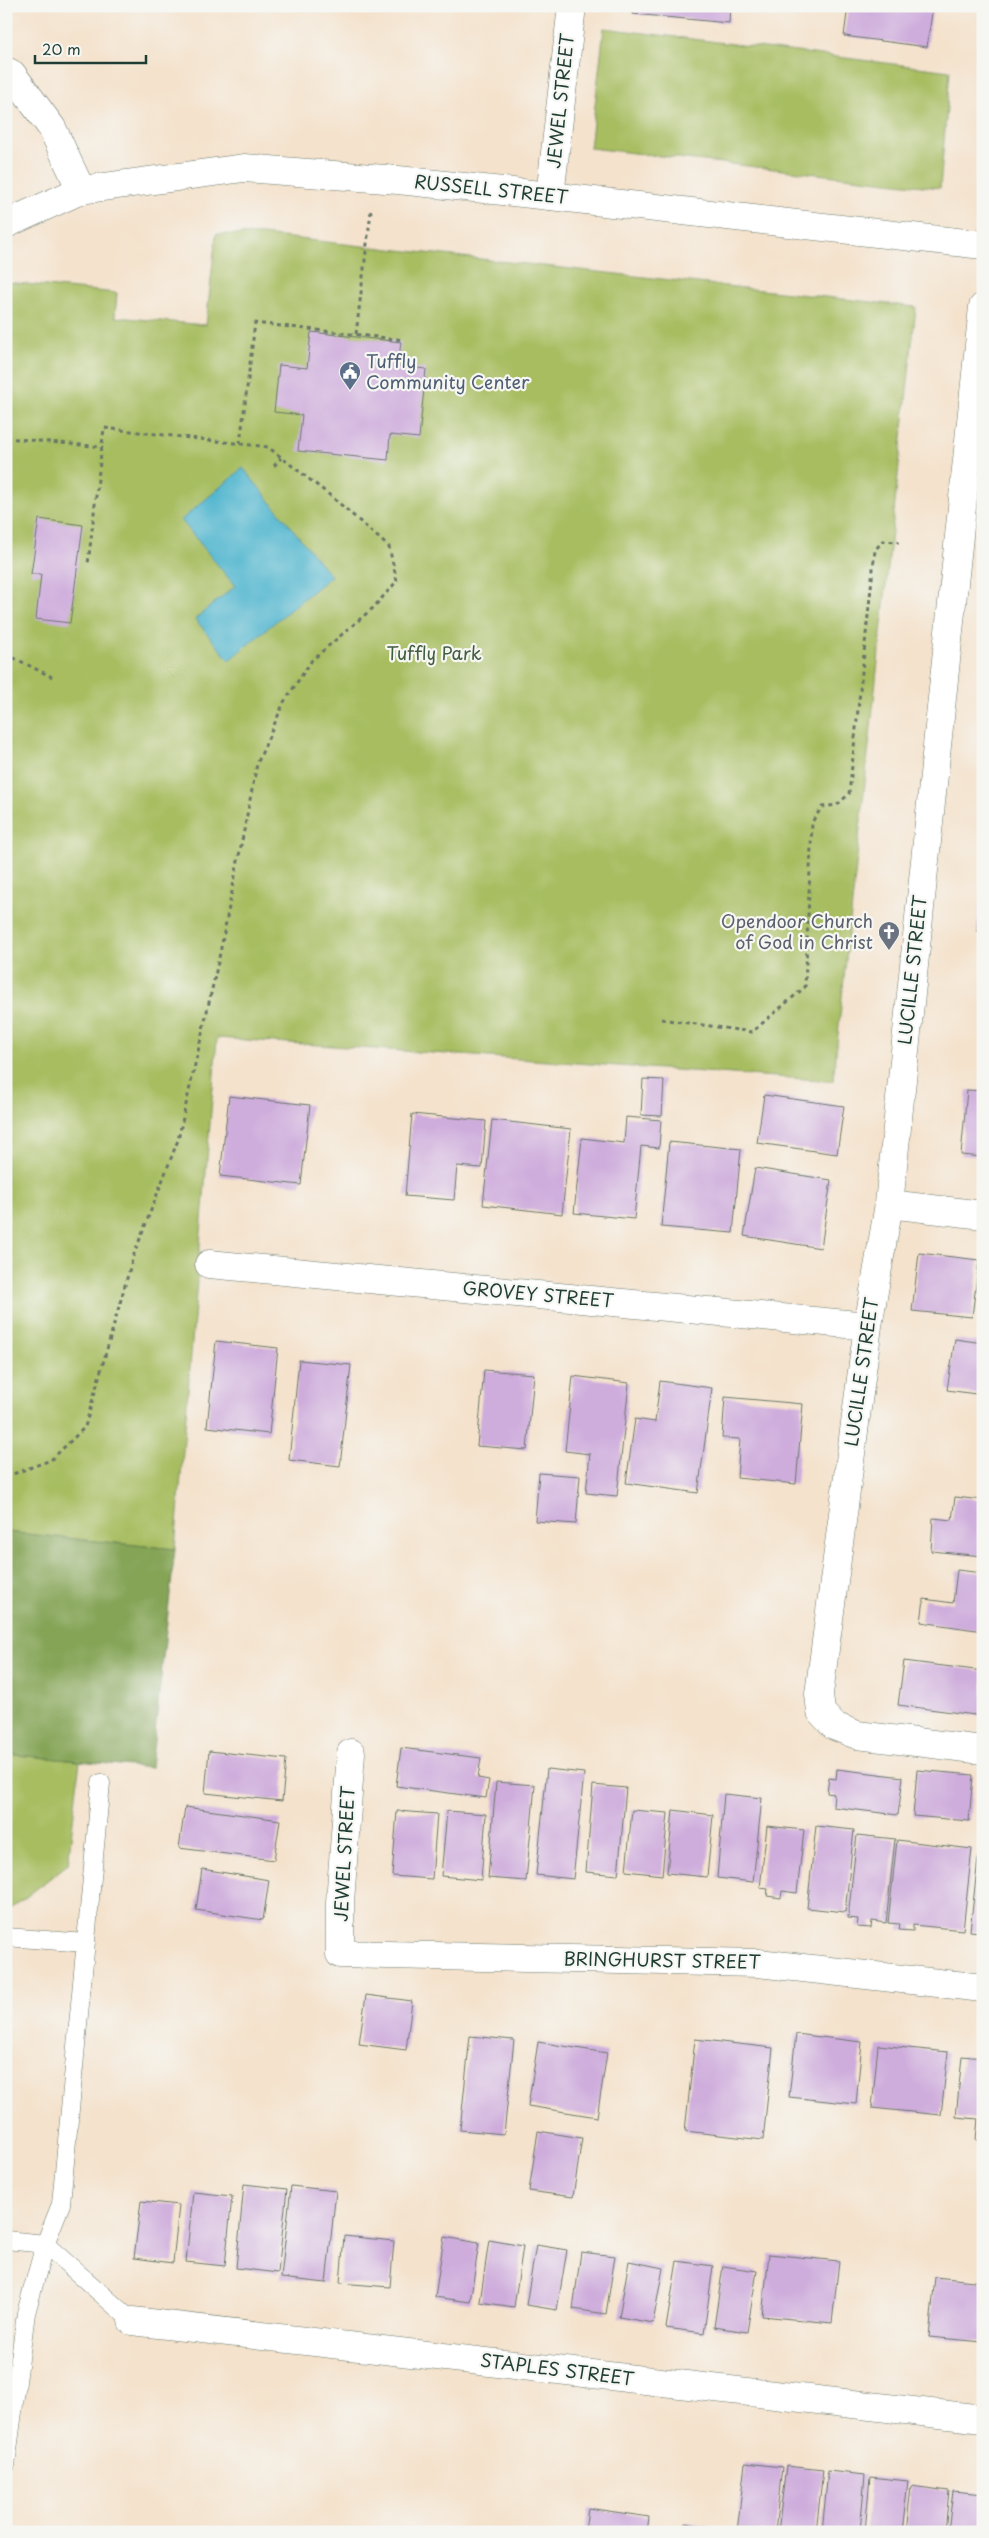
<svg xmlns="http://www.w3.org/2000/svg" width="989" height="2538" font-family="'Playpen Sans',sans-serif">
<style>
.green{fill:#a7bd61;stroke:#637d4a}
.forest{fill:#85a457;stroke:#527046}
.water{fill:#51b6cf;stroke:#387a82}
.building{fill:#ceacdc}
.lines{fill:none;stroke-linecap:round;stroke-linejoin:round}
.service-casing{stroke:#6a7769;stroke-width:19}
.minor-casing{stroke:#6a7769;stroke-width:29}
.tertiary-casing{stroke:#6a7769;stroke-width:29}
.path{stroke:#6a7769;stroke-width:3;stroke-dasharray:4 4;stroke-linecap:butt}
.service{stroke:#fff;stroke-width:18}
.minor{stroke:#fff;stroke-width:28}
.tertiary{stroke:#fff;stroke-width:28}
.labels{text-anchor:middle;stroke-width:4.5;stroke-linejoin:round;paint-order:stroke}
.street-label{font-size:18px;fill:#1f3d34;stroke:#f6f6f2}
.service-label{font-size:18px;fill:#4e5e75;stroke:#f6f6f2;text-anchor:start}
.park-label{font-size:18px;fill:#415d3f;stroke:#f6f6f2}
.worship-label{font-size:18px;fill:#5b616d;stroke:#f6f6f2;text-anchor:end}
</style>
<rect width="100%" height="100%" fill="#f6f6f2"/>
<filter id="ink" filterUnits="userSpaceOnUse"><feTurbulence type="fractalNoise" baseFrequency=".02" numOctaves="2"/><feDisplacementMap in="SourceGraphic" scale="10" xChannelSelector="R" yChannelSelector="G"/><feConvolveMatrix kernelMatrix="1 2 1 2 8 2 1 2 1" color-interpolation-filters="sRGB"/></filter>
<filter id="wash" filterUnits="userSpaceOnUse"><feTurbulence type="fractalNoise" baseFrequency=".0096" numOctaves="4" result="noise"/><feDisplacementMap in="SourceGraphic" scale="20" xChannelSelector="R" yChannelSelector="G"/><feGaussianBlur stdDeviation="1.12" result="paint"/><feColorMatrix in="noise" values="0 0 0 0 0 0 0 0 0 0 0 0 0 0 0 0 0 1.4 0 .05"/><feComposite in="paint" operator="in"/></filter>
<g filter="url(#wash)">
<rect width="100%" height="100%" fill="#f4e2cc"/>
<!-- green -->
<path class="green" d="M604,28L950,71L940,188L590,148Z
M216,234L263,235L916,307L833,1081L217,1038L175,1549L6,1532V282L117,293L115,317L206,325Z
M6,1754L80,1761L68,1864L7,1912Z"/>
<!-- forest -->
<path class="forest" d="M6,1532L175,1549L151,1768L6,1754Z"/>
<!-- water -->
<path class="water" d="M243,468L331,576L229,660L195,619L235,586L181,520Z"/>
<g id="blocks">
<!-- building -->
<path class="building" d="M634,6H730L729,23L633,14Z
M848,6H933L927,47L844,36Z
M311,332L401,342L398,366L426,369L419,438L390,435L388,460L298,451L302,415L274,412L279,365L307,368Z
M39,519L83,525L70,623L36,619L41,574H31Z
M981,890H983V931H977Z
M643,1079L664,1080L662,1116L641,1115Z
M967,1090L983,1091V1157L961,1155Z
M764,1095L844,1106L837,1154L757,1143Z
M229,1096L310,1105L301,1185L220,1176Z
M412,1114L486,1121L482,1168L457,1166L454,1200L405,1196Z
M626,1117L661,1120L659,1148L641,1146L634,1219L574,1213L582,1138L624,1143Z
M492,1120L571,1129L562,1214L483,1205Z
M669,1142L741,1149L733,1233L661,1227Z
M755,1168L831,1180L821,1248L744,1236Z
M919,1253L979,1260L972,1317L912,1311Z
M955,1339L983,1343V1395L947,1390Z
M216,1341L278,1348L269,1434L207,1427Z
M299,1360L351,1365L340,1466L289,1460Z
M484,1370L534,1374L527,1450L477,1446Z
M573,1376L629,1383L617,1496L586,1493L590,1454L565,1451Z
M660,1381L712,1388L698,1493L626,1483L635,1419L655,1422Z
M725,1397L803,1404L796,1484L737,1478L740,1439L722,1438Z
M539,1473L580,1476L576,1524L535,1521Z
M955,1497L983,1500V1556L931,1551L933,1518L952,1520Z
M957,1570L983,1573V1631L921,1622L924,1599L953,1603Z
M904,1661L983,1671V1716L898,1705Z
M401,1748L481,1758L478,1778L489,1780L486,1798L396,1786Z
M209,1751L286,1759L282,1801L205,1793Z
M547,1769L584,1773L573,1879L536,1875Z
M837,1769L903,1777L898,1815L833,1807L834,1794L827,1793L829,1778L836,1779Z
M917,1770L973,1775L969,1821L913,1816Z
M496,1782L535,1785L526,1881L488,1878Z
M593,1785L626,1788L618,1875L586,1872Z
M724,1794L762,1798L753,1882L717,1878Z
M185,1807L280,1820L274,1860L179,1848Z
M632,1810L668,1813L662,1875L626,1871Z
M673,1810L713,1815L707,1877L667,1873Z
M397,1811L437,1814L432,1879L392,1876Z
M447,1811L486,1814L481,1880L441,1876Z
M767,1826L804,1830L797,1893L782,1891L781,1898L767,1896L768,1889L760,1888Z
M816,1826L854,1830L845,1912L807,1908Z
M857,1835L895,1839L886,1923L872,1921L871,1928L857,1927L858,1919L848,1918Z
M897,1840L972,1849L963,1930L913,1925V1931L899,1930L900,1924L888,1923Z
M979,1850H983V1940L979,1939L980,1932L970,1931Z
M202,1869L269,1880L263,1920L196,1910Z
M366,1995L412,2001L406,2050L359,2044Z
M796,2034L862,2042L856,2104L789,2097Z
M470,2036L514,2040L504,2134L460,2130Z
M695,2039L773,2048L763,2140L685,2131Z
M538,2042L607,2053L597,2117L528,2106Z
M878,2045L948,2052L941,2115L872,2108Z
M962,2056L983,2058V2141L976,2140L978,2119L956,2117Z
M538,2131L582,2138L573,2197L529,2191Z
M244,2184L287,2189L278,2273L236,2268Z
M291,2186L336,2191L326,2283L281,2278Z
M193,2192L232,2196L225,2266L186,2262Z
M141,2201L179,2205L173,2263L134,2258Z
M344,2236L394,2241L390,2287L340,2283Z
M444,2237L479,2243L470,2302L435,2297Z
M489,2240L523,2246L514,2307L480,2302Z
M536,2245L567,2250L557,2310L526,2305Z
M581,2252L615,2256L606,2314L573,2309Z
M769,2254L839,2261L832,2323L762,2316Z
M629,2261L663,2268L653,2323L619,2317Z
M677,2261L713,2266L704,2333L666,2328Z
M723,2266L757,2271L747,2332L714,2327Z
M935,2277L983,2282V2342L929,2337Z
M745,2463L782,2467L775,2532H737Z
M786,2466L823,2470L816,2532H778Z
M828,2471L865,2475L860,2532H822Z
M870,2477L908,2481L902,2532H865Z
M911,2486L949,2491L945,2532H906Z
M953,2491L983,2494V2532H948Z
M588,2508L649,2517L647,2532H585Z
M685,2523L725,2529V2532H683Z"/>
</g>
</g>
<g filter="url(#ink)">
<use href="#blocks" fill-opacity="0" stroke="#6a7769" stroke-width="1"/>
<g class="lines">
<!-- service casing -->
<g class="service-casing">
<path id="service" d="M101,1783L61,2204L45,2244L132,2321
M6,1937L86,1943
M6,2240L45,2244L26,2313L6,2465"/>
</g>
<!-- minor casing -->
<g class="minor-casing">
<path id="minor" d="M6,71L12,74L52,128L81,190
M550,196L572,6
M983,307L889,1204L868,1326L819,1694L821,1712L834,1726L857,1735L983,1750
M889,1204L983,1215
M209,1264L868,1326
M351,1753L340,1902V1954L758,1963L983,1988
M132,2321L983,2419"/>
</g>
<!-- tertiary casing -->
<g class="tertiary-casing">
<path id="tertiary" d="M6,224L81,190L244,168L398,180L550,196L983,245"/>
</g>
<!-- path -->
<path class="path" d="M356,334L371,211
M6,438L103,447
M240,444L255,323L404,340
M274,466L281,458
M6,654L52,677
M661,1019L752,1032L805,987L812,822L822,807L837,805L849,794L875,550L883,541L899,542
M6,1472L13,1474L51,1460L85,1427L133,1257L178,1140L219,958L257,764L284,702L312,660L373,608L397,581L389,547L332,497L268,447L104,428L88,564"/>
<!-- service -->
<use href="#service" class="service"/>
<!-- minor -->
<use href="#minor" class="minor"/>
<!-- tertiary -->
<use href="#tertiary" class="tertiary"/>
</g>
</g>
<!-- icons -->
<defs>
<g id="civic-pin" transform="scale(1.125)"><path d="M0 17L-7.5 6A9.5 9.5 0 1 1 7.5 6Z" fill="#5c6f8a" stroke="#f6f6f2"/><path d="M-.6-6.5H3V-4.5H.6V-3L4-1V1h2V6H-6V1h2V-1L-.6-3ZM-1.2 2.5V6h2.4V2.5Z" fill="#fff"/></g>
<g id="church-pin" transform="scale(1.125)"><path d="M0 17L-7.5 6A9.5 9.5 0 1 1 7.5 6Z" fill="#6b7280" stroke="#f6f6f2"/><path d="M-1.2-6h2.4v3.5h3.3v2.4h-3.3V6h-2.4V-.1h-3.3v-2.4h3.3Z" fill="#fff"/></g>
</defs>
<g fill-rule="evenodd">
<use href="#civic-pin" x="350" y="372"/>
<use href="#church-pin" x="889" y="932"/>
</g>
<g class="labels">
<!-- street labels -->
<g class="street-label">
<text transform="translate(561 101) rotate(-84)" y="6">JEWEL STREET</text>
<text transform="translate(491 190) rotate(6)" y="6">RUSSELL STREET</text>
<text transform="translate(913 970) rotate(-84)" y="6">LUCILLE STREET</text>
<text transform="translate(538 1295) rotate(5)" y="6">GROVEY STREET</text>
<text transform="translate(862 1372) rotate(-82)" y="6">LUCILLE STREET</text>
<text transform="translate(345 1854) rotate(-87)" y="6">JEWEL STREET</text>
<text transform="translate(662 1961) rotate(1)" y="6">BRINGHURST STREET</text>
<text transform="translate(557 2370) rotate(7)" y="6">STAPLES STREET</text>
</g>
<!-- service labels -->
<g class="service-label">
<text x="366" y="368">Tuffly<tspan x="366" dy="21">Community Center</tspan></text>
</g>
<!-- park labels -->
<g class="park-label">
<text x="434" y="660">Tuffly Park</text>
</g>
<!-- worship labels -->
<g class="worship-label">
<text x="873" y="928">Opendoor Church<tspan x="873" dy="21">of God in Christ</tspan></text>
</g>
</g>
<!-- margin -->
<rect width="989" height="2538" fill="none" stroke="#f6f6f2" stroke-width="25"/>
<!-- scale -->
<path d="M35 55v8h111v-8" fill="none" stroke="#1f3d34" stroke-width="2.5"/>
<text x="42" y="55" font-size="15" fill="#1f3d34" stroke="#f6f6f2" stroke-width="4" paint-order="stroke">20 m</text>
</svg>
